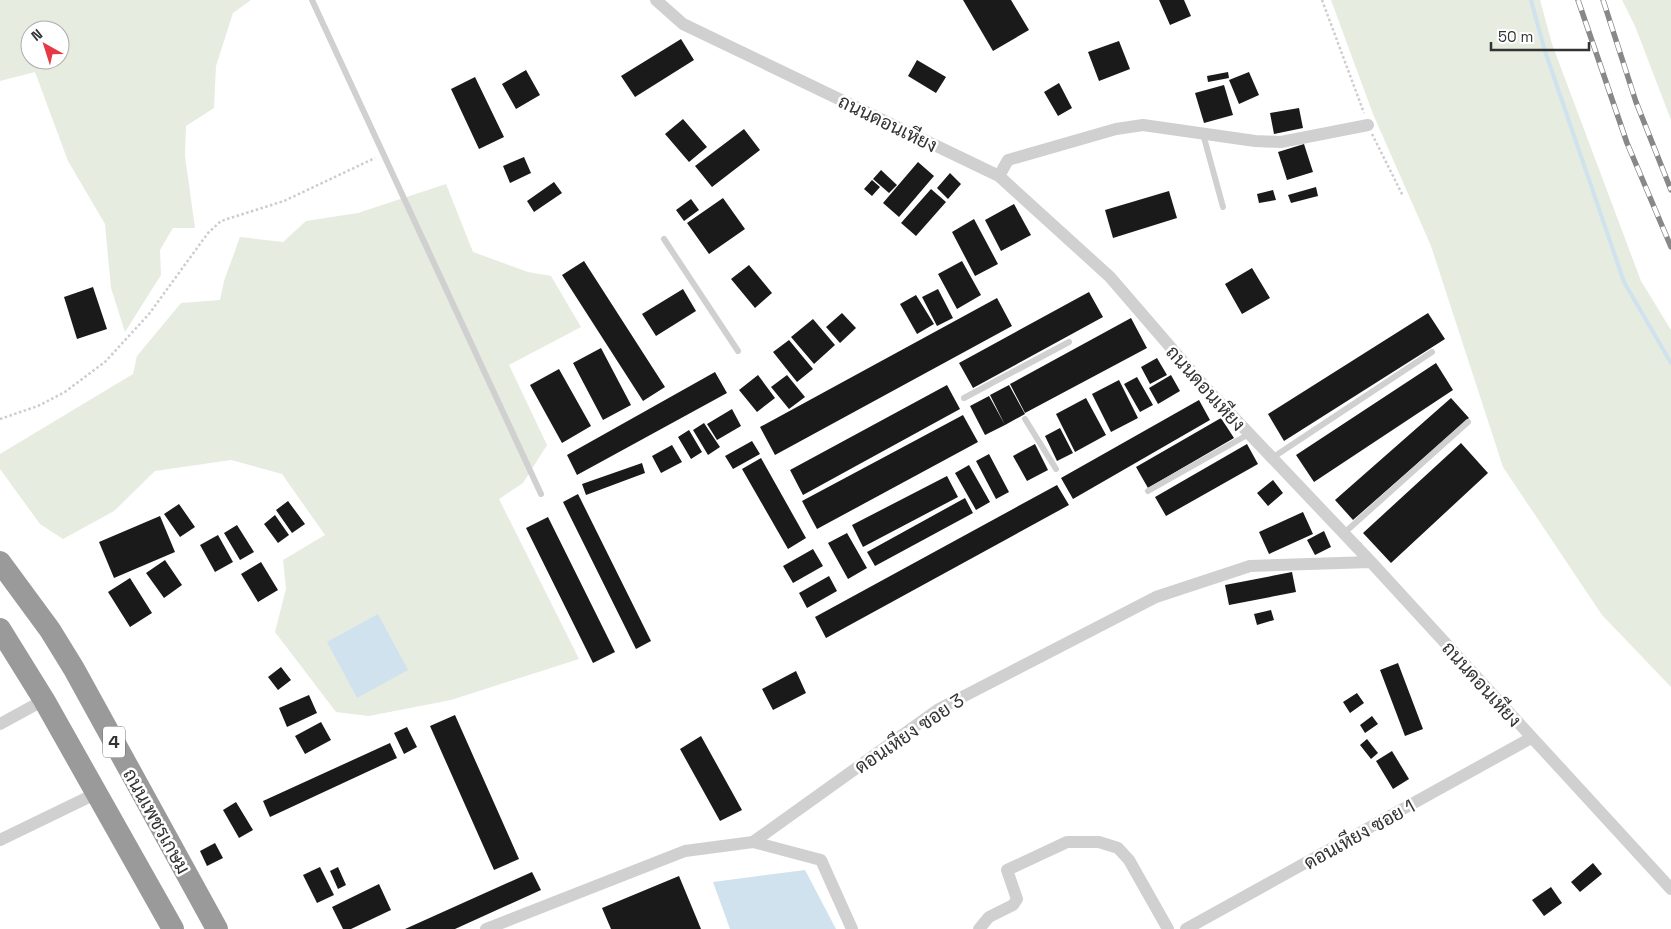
<svg xmlns="http://www.w3.org/2000/svg" width="1671" height="929" font-family="'Space Grotesk',Sarabun,sans-serif">
<style>
.green{fill:#e6ecdf;fill-rule:evenodd}
.water{fill:#cfe2ee}
.lines{fill:none;stroke-linecap:round;stroke-linejoin:round}
.stream{stroke:#cfe2ee;stroke-width:4}
.building{fill:#1a1a1a}
.path{stroke:#cdcdcd;stroke-width:2.5;stroke-dasharray:2.5 2.5;stroke-linecap:butt}
.lane{stroke:#d0d0d0;stroke-width:6}
.street{stroke:#d0d0d0;stroke-width:12}
.highway{stroke:#9a9a9a;stroke-width:22}
.rail-casing{stroke:#888;stroke-width:5.5}
.rail{stroke:#fff;stroke-width:4;stroke-dasharray:11;stroke-linecap:butt}
.labels{text-anchor:middle;stroke-width:5;stroke-linejoin:round;paint-order:stroke}
.shield{fill:#fff;stroke:#707070;stroke-width:1}
.shield-label{font-size:18px;font-weight:bold;fill:#333}
.street-label{font-size:19px;fill:#333;stroke:#fff}
</style>
<rect width="100%" height="100%" fill="#fff"/>
<!-- green -->
<path class="green" d="M0,0H251L233,13L216,66L214,108L186,126L185,156L195,228H173L160,250L161,275L125,332L111,288L105,224L68,161L35,72L0,81ZM30,30H60V60H30Z
M1331,0H1540L1552,44L1641,281L1671,330V687L1602,615L1503,467L1431,246L1373,114Z
M1622,0H1671V120L1635,26Z
M446,184L473,252L528,272L551,276L581,327L509,365L547,445L523,483L499,499L579,659L451,700L369,716L336,712L275,632L286,589L283,560L325,535L282,474L231,460L155,471L114,511L63,539L40,524L0,469V454L133,374L137,356L181,303L220,300L224,281L240,237L283,242L306,221L358,213Z"/>
<!-- water -->
<path class="water" d="M378,614L408,670L357,698L327,642Z
M805,870L836,929H730L713,882Z"/>
<g class="lines">
<!-- stream -->
<path class="stream" d="M1531,0L1544,48L1624,282L1671,363"/>
</g>
<!-- building -->
<path class="building" d="M963,0H1011L1029,30L993,51Z
M1159,0H1184L1191,16L1170,25Z
M681,39L694,60L635,97L621,76Z
M1119,41L1130,69L1099,81L1088,52Z
M917,60L946,77L936,93L908,76Z
M526,70L540,95L516,109L502,84Z
M1228,72L1229,78L1208,82L1207,76Z
M1249,72L1259,95L1239,104L1229,80Z
M475,77L504,137L479,149L451,89Z
M1059,83L1072,108L1058,116L1044,92Z
M1224,85L1233,115L1204,123L1195,93Z
M1299,108L1303,128L1274,134L1270,113Z
M683,119L707,147L689,162L665,134Z
M744,129L760,150L712,187L695,166Z
M1304,144L1313,172L1287,180L1278,152Z
M524,157L531,173L510,183L503,166Z
M918,162L934,176L899,217L883,203Z
M881,170L897,185L889,193L873,179Z
M950,173L961,184L948,199L937,188Z
M872,180L880,187L872,196L864,189Z
M554,182L562,193L534,212L527,201Z
M1316,187L1318,196L1291,203L1288,195Z
M931,189L946,202L916,236L901,223Z
M1273,190L1276,200L1259,203L1257,194Z
M1169,191L1177,218L1113,238L1105,210Z
M723,198L745,229L709,254L687,223Z
M691,199L699,210L684,221L676,210Z
M1014,204L1031,235L1001,251L985,220Z
M974,219L998,264L975,276L952,232Z
M584,261L665,387L643,401L562,275Z
M962,261L981,295L957,309L938,274Z
M749,265L772,293L755,308L731,279Z
M1252,268L1270,298L1242,314L1225,284Z
M93,287L107,329L77,339L64,297Z
M683,289L696,311L656,336L642,314Z
M938,289L953,318L937,326L922,297Z
M1089,292L1103,317L973,388L959,363Z
M916,295L934,324L917,334L900,304Z
M997,298L1012,326L775,455L760,427Z
M842,313L856,328L840,343L826,327Z
M1428,313L1445,339L1284,441L1268,414Z
M1131,318L1147,348L1025,413L1010,384Z
M813,319L835,345L814,364L791,337Z
M789,340L813,369L797,382L773,352Z
M601,348L631,405L603,420L573,363Z
M1157,358L1167,375L1150,384L1141,367Z
M1436,363L1453,390L1314,482L1296,455Z
M559,369L591,426L562,443L530,385Z
M715,372L727,393L577,475L567,455Z
M758,375L775,398L757,412L739,390Z
M787,375L805,397L789,409L771,387Z
M1171,375L1180,391L1158,404L1149,388Z
M1137,377L1153,405L1140,412L1124,384Z
M1119,380L1138,418L1111,432L1092,394Z
M947,385L960,409L803,495L790,470Z
M1009,385L1025,414L1005,425L990,395Z
M989,396L1005,425L985,435L970,406Z
M1086,398L1106,435L1075,452L1056,414Z
M1451,398L1469,418L1353,520L1335,500Z
M1199,400L1210,420L1073,499L1061,478Z
M732,409L741,426L717,440L707,424Z
M963,415L978,442L817,529L802,501Z
M1221,418L1234,438L1148,488L1136,467Z
M704,423L720,447L708,455L693,430Z
M1060,428L1073,453L1057,461L1045,436Z
M689,430L702,452L691,459L678,437Z
M752,441L760,454L733,469L725,456Z
M1461,443L1488,473L1391,563L1363,533Z
M1035,444L1048,470L1027,481L1013,456Z
M1247,444L1258,464L1166,516L1155,497Z
M672,445L682,462L661,473L652,456Z
M989,454L1009,492L996,499L976,461Z
M761,458L806,538L788,549L742,469Z
M642,463L645,473L586,495L582,484Z
M969,465L990,502L976,510L955,473Z
M947,476L958,497L863,547L852,525Z
M1273,480L1283,493L1268,506L1257,493Z
M1057,485L1069,505L826,638L815,617Z
M578,494L651,641L636,649L563,502Z
M965,498L973,513L875,566L867,552Z
M288,501L305,524L292,533L276,510Z
M179,504L195,527L180,537L164,514Z
M1303,512L1313,534L1269,554L1259,532Z
M275,515L289,535L278,543L264,524Z
M160,516L175,552L114,578L99,542Z
M548,517L615,652L593,663L526,528Z
M237,525L254,552L240,560L224,533Z
M1324,531L1331,547L1315,555L1307,540Z
M847,533L867,568L848,579L828,543Z
M218,535L233,562L215,572L200,545Z
M813,549L823,566L793,583L783,566Z
M165,560L182,585L164,598L146,573Z
M261,562L278,590L258,602L241,574Z
M1292,572L1296,592L1229,605L1225,585Z
M829,576L837,591L807,608L799,593Z
M130,578L152,613L130,627L108,592Z
M1271,610L1274,620L1257,625L1254,614Z
M1398,663L1423,729L1405,736L1380,670Z
M281,667L291,680L278,690L268,677Z
M796,671L806,693L773,710L762,689Z
M1357,693L1364,703L1350,713L1343,702Z
M309,695L317,713L287,727L279,708Z
M455,715L519,859L494,870L430,726Z
M1372,716L1378,724L1365,733L1360,725Z
M321,722L331,740L305,754L295,736Z
M407,727L417,747L404,754L394,733Z
M701,736L742,810L720,821L680,749Z
M1367,739L1378,753L1371,759L1360,745Z
M390,743L397,758L270,817L263,801Z
M1392,751L1409,779L1393,789L1376,761Z
M236,802L253,830L239,838L223,810Z
M215,843L223,858L207,866L200,851Z
M1593,863L1602,874L1580,892L1571,882Z
M320,867L334,895L317,903L303,875Z
M338,867L346,885L338,889L330,871Z
M532,872L541,890L455,929H405Z
M679,876L701,929H611L602,908Z
M379,884L391,910L351,929H343L332,907Z
M1551,887L1562,903L1544,916L1532,900Z"/>
<g class="lines">
<!-- path -->
<path class="path" d="M1322,0L1364,113
M1372,134L1403,196
M0,419L38,406L65,392L105,362L149,314L208,233L221,221L284,201L375,158"/>
<!-- lane -->
<path class="lane" d="M312,0L541,494
M1203,134L1223,207
M664,239L738,351
M964,398L1069,342
M1025,419L1056,469
M1272,458L1432,352
M1148,491L1249,434
M1343,534L1468,422"/>
<!-- street -->
<path class="street" d="M656,0L683,24L999,176L1011,187L1110,277L1204,386L1371,562L1671,889
M999,176L1008,160L1116,129L1143,125L1255,141L1281,142L1368,125
M0,724L44,700
M0,840L97,793
M753,842L821,860L852,929
M486,929L685,851L753,842L939,709L1156,597L1250,566L1371,562
M979,929L989,917L1013,905L1017,899L1007,870L1067,842H1099L1118,848L1129,860L1168,929
M1186,929L1531,738"/>
<!-- highway -->
<path class="highway" d="M0,562L50,630L74,669L217,929
M0,629L44,700L173,929"/>
<!-- rail casing -->
<g class="rail-casing">
<path id="rail" d="M1578,0L1627,143L1671,247
M1603,0L1636,102L1671,190"/>
</g>
<!-- rail -->
<use href="#rail" class="rail"/>
</g>
<g class="labels">
<!-- shield labels -->
<rect class="shield" x="103" y="726.5" width="22" height="31" rx="4"/>
<g class="shield-label">
<text x="114" y="748">4</text>
</g>
<!-- street labels -->
<g class="street-label">
<text transform="translate(888 123) rotate(26)" y="7">ถนนดอนเหียง</text>
<text transform="translate(1206 388) rotate(48)" y="7">ถนนดอนเหียง</text>
<text transform="translate(1482 684) rotate(48)" y="7">ถนนดอนเหียง</text>
<text transform="translate(909 733) rotate(-34)" y="7">ดอนเหียง ซอย 3</text>
<text transform="translate(157 821) rotate(61)" y="7">ถนนเพชรเกษม</text>
<text transform="translate(1359 834) rotate(-29)" y="7">ดอนเหียง ซอย 1</text>
</g>
</g>
<!-- north arrow -->
<g transform="translate(45 45) rotate(321)"><circle r="24" fill="#ffffff" stroke="#adadad"/>
<path d="M0-4L9 19L0 12L-9 19Z" fill="#e63946"/>
<text y="-8" font-size="14" font-weight="bold" text-anchor="middle" fill="#333333">N</text>
</g>
<!-- scale -->
<path d="M1491 42v8h98v-8" fill="none" stroke="#333333" stroke-width="2.5"/>
<text x="1498" y="42" font-size="15" fill="#333333" stroke="#ffffff" stroke-width="4" paint-order="stroke">50 m</text>
</svg>
